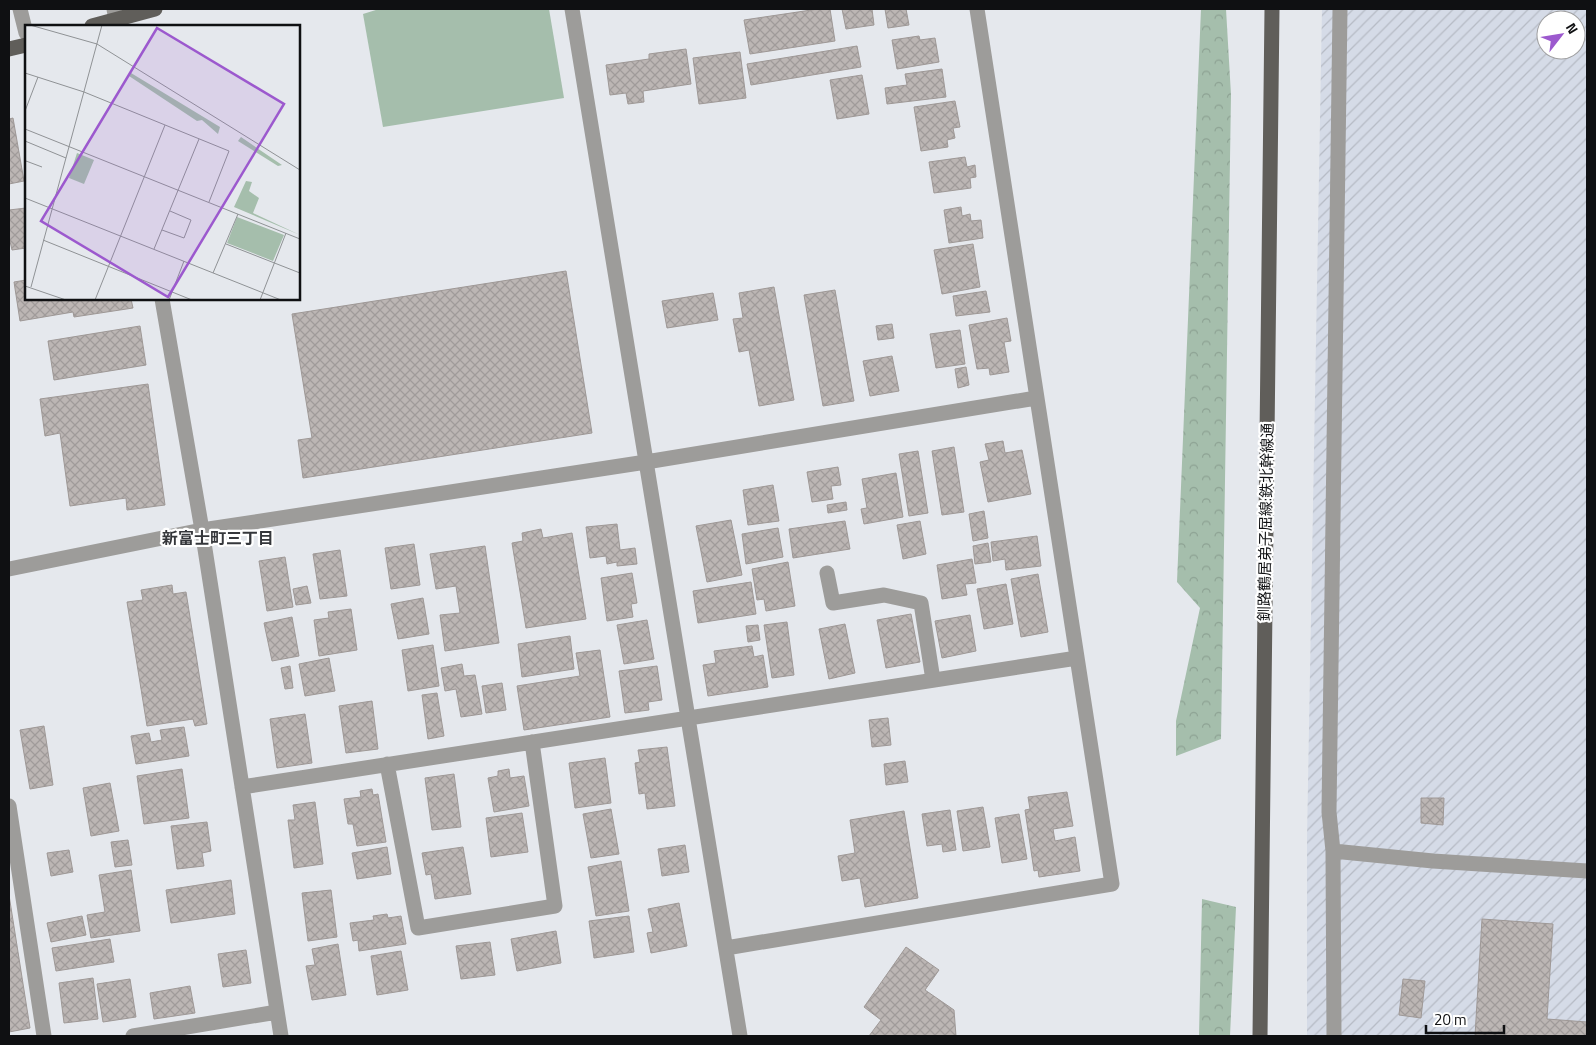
<svg xmlns="http://www.w3.org/2000/svg" width="1596" height="1045" font-family="'Titillium Web','Noto Sans JP',sans-serif">
<style>
.industrial{fill:url(#industrial-furrows);fill-rule:evenodd}
.forest{fill:url(#forest-crowns)}
.green{fill:#a5beac}
.building{fill:url(#building-cross-hatch);stroke:#9e9896}
.lines{fill:none;stroke-linecap:round;stroke-linejoin:round}
.minor{stroke:#9d9c9a;stroke-width:15}
.major{stroke:#605e5a;stroke-width:15}
.labels{text-anchor:middle;stroke-width:4.5;stroke-linejoin:round;paint-order:stroke}
.street-label{font-size:15px;fill:#0f1012;stroke:#fff}
.neighbourhood-label{font-size:16px;font-weight:bold;fill:#35373b;stroke:#fff}
.inset-road{fill:none;stroke:#8f9295;stroke-width:1}
.view{fill:#9c59ce;fill-opacity:0.15;stroke:#9c59ce;stroke-width:2.5}
.inset-edge{fill:none;stroke:#0f1012;stroke-width:2.5}
</style>
<defs>
<pattern id="industrial-furrows" width="10" height="10" patternUnits="userSpaceOnUse" patternTransform="scale(1.25)"><rect width="10" height="10" fill="#d5dbe7"/><path d="M-1 1l2-2M0 10L10 0M9 11l2-2" fill="none" stroke="#b6bbc5"/></pattern>
<pattern id="forest-crowns" width="20" height="18" patternUnits="userSpaceOnUse" patternTransform="scale(1.25)"><rect width="20" height="18" fill="#a5beac"/><path d="M2 6a3 3 0 1 1 6 0M12 15a3 3 0 1 1 6 0" fill="none" stroke="#8da293"/></pattern>
<pattern id="building-cross-hatch" width="8" height="8" patternUnits="userSpaceOnUse" patternTransform="scale(1.25)"><rect width="8" height="8" fill="#bcb6b4"/><path d="M0 0l8 8M0 8l8-8" fill="none" stroke="#a09b9a"/></pattern>
</defs>
<rect width="100%" height="100%" fill="#e5e8ed"/>
<!-- industrial -->
<path class="industrial" d="M1322,9H1587V1036H1307V839ZM1546,20H1576V50H1546Z"/>
<!-- forest -->
<path class="forest" d="M1201,9H1226L1231,95L1221,739L1176,756V721L1200,608L1177,582Z
M1202,899L1236,907L1230,1036H1199Z"/>
<!-- green -->
<path class="green" d="M379,9H549L564,98L383,127L363,14Z"/>
<!-- building -->
<path class="building" d="M818,9H830L835,41L750,54L744,20Z
M842,9H872L874,25L846,29Z
M885,9H909H906L909,25L888,28Z
M919,36L920,40L935,38L939,62L897,69L892,40Z
M857,46L861,67L751,85L747,64Z
M686,49L691,84L643,91L644,102L628,104L626,93L610,95L606,65L649,59V54Z
M740,52L746,98L699,104L693,58Z
M942,69L946,97L887,104L885,88L907,85L905,74Z
M862,75L869,114L837,119L830,80Z
M955,101L960,127L953,128L955,138L947,140L948,147L921,151L914,107Z
M13,118L24,181L9,184V119Z
M965,157L967,167L975,165L976,177L970,178L971,188L934,193L929,162Z
M961,207L962,216L970,214L971,221L981,220L983,238L949,243L944,210Z
M26,208V248L12,250L9,237V210Z
M973,244L980,287L942,294L934,250Z
M566,271L592,433L303,478L298,440L312,438L292,314Z
M26,280V299H131L133,308L74,317L73,312L20,321L14,282Z
M774,287L794,400L759,406L749,350L739,352L733,319L743,318L739,293Z
M835,290L854,401L823,406L804,295Z
M986,291L990,312L956,316L953,296Z
M713,293L718,320L667,328L662,301Z
M1007,318L1011,341L1004,342L1009,372L990,375L989,368L977,369L969,325Z
M892,324L894,338L878,340L876,326Z
M140,326L146,365L54,380L48,341Z
M960,330L965,364L936,368L930,334Z
M892,356L899,391L870,396L863,361Z
M966,367L969,385L958,388L955,369Z
M148,384L165,505L127,510L126,498L70,506L60,433L45,436L40,399Z
M1003,441L1005,453L1022,450L1031,494L988,502L980,462L989,460L985,444Z
M954,447L964,512L942,515L932,451Z
M918,451L928,513L909,516L899,454Z
M838,467L841,485L831,486L833,499L812,502L807,472Z
M896,473L903,517L864,524L861,509L867,508L862,479Z
M773,485L779,521L748,525L743,490Z
M846,502L847,510L828,513L827,505Z
M984,511L988,538L973,541L969,514Z
M731,520L742,575L707,582L696,526Z
M845,521L850,549L793,558L789,529Z
M920,521L926,554L903,559L897,525Z
M617,524L620,550L635,548L637,564L617,566V562L607,564L606,556L590,558L586,527Z
M778,528L783,557L746,564L742,534Z
M541,529L543,538L572,533L586,619L526,628L512,543L523,541L522,533Z
M1037,536L1041,566L1006,570L1005,559L993,561L991,542Z
M988,543L991,562L975,564L973,546Z
M414,544L420,585L391,589L385,548Z
M485,546L499,643L445,651L440,615L460,613L456,586L436,589L430,554Z
M340,550L347,596L320,599L313,554Z
M285,557L293,607L267,611L259,561Z
M972,559L976,583L965,584L967,595L942,599L937,565Z
M788,562L795,606L766,611L764,599L757,600L752,569Z
M632,573L637,603L631,604L633,617L607,621L601,578Z
M1038,574L1048,632L1021,637L1011,579Z
M751,582L756,614L698,623L693,591Z
M1006,584L1013,624L984,629L977,589Z
M172,585L173,594L186,592L207,724L195,726L193,719L147,726L127,602L143,600L141,590Z
M307,586L311,603L296,605L293,589Z
M423,598L429,634L398,639L391,604Z
M351,609L357,650L319,656L314,620L329,618L328,612Z
M911,614L920,662L886,668L877,620Z
M970,615L976,651L942,658L935,621Z
M292,617L299,656L272,661L264,623Z
M647,620L654,659L624,664L617,625Z
M787,622L794,675L772,678L764,625Z
M845,624L855,673L829,679L819,629Z
M758,625L760,640L748,642L746,626Z
M570,636L574,669L522,677L518,644Z
M433,645L439,686L408,691L402,650Z
M752,646L754,657L763,655L768,687L708,696L703,665L716,663L714,651Z
M600,650L610,717L524,730L517,686L580,676L576,653Z
M329,658L335,691L305,696L299,664Z
M462,664L464,676L475,675L482,714L461,717L456,689L445,691L441,668Z
M290,666L293,688L285,689L281,668Z
M657,666L662,700L648,702L649,710L625,713L619,671Z
M502,683L506,710L486,713L482,686Z
M437,693L444,736L428,739L422,695Z
M372,701L378,749L346,753L339,706Z
M305,714L312,763L277,768L270,719Z
M888,718L891,745L872,747L869,720Z
M44,726L53,785L30,789L20,730Z
M184,727L189,756L136,764L131,736L149,733L151,742L162,740L160,730Z
M667,747L675,806L647,809L645,793L639,794L635,763L640,762L638,750Z
M605,758L611,803L575,808L569,763Z
M905,761L908,782L886,785L884,764Z
M182,769L189,818L144,824L137,776Z
M509,769L510,778L524,776L529,806L494,812L488,778L498,776V771Z
M454,774L461,827L432,830L425,778Z
M110,783L119,831L91,836L83,788Z
M372,789L373,795L378,794L386,842L357,846L353,824H348L344,799L361,797L360,791Z
M1067,792L1073,826L1053,829L1055,841L1075,837L1080,871L1039,877L1038,870L1034,871L1025,810L1030,809L1028,797Z
M1421,798H1444L1443,825L1421,823Z
M315,802L323,864L294,868L288,820H295L293,805Z
M983,807L990,847L963,851L957,811Z
M611,809L619,854L591,858L583,814Z
M950,810L956,850L943,852L942,844L927,846L922,814Z
M904,811L918,898L865,907L860,878L842,881L838,856L855,853L850,820Z
M522,813L528,852L491,857L486,818Z
M1019,814L1027,859L1002,863L995,818Z
M207,822L211,851L202,853L204,866L177,869L171,826Z
M128,840L132,865L115,867L111,842Z
M685,845L689,872L662,876L658,849Z
M387,847L391,874L357,879L352,853Z
M463,847L471,894L435,899L431,874L426,875L422,853Z
M69,850L73,872L51,876L47,853Z
M621,861L629,911L596,916L588,867Z
M131,870L140,931L91,938L87,915L105,912L99,875Z
M231,880L235,914L171,923L166,890Z
M331,890L337,937L308,941L302,893Z
M9,895L30,1028L9,1032Z
M679,903L687,946L651,953L647,933L653,932L648,909Z
M387,914L388,918L401,916L406,944L359,951L358,940L353,941L350,923L374,920L373,916Z
M82,916L86,935L51,942L47,923Z
M629,916L634,952L594,958L589,921Z
M1482,919L1553,924L1547,1019L1587,1022L1586,1036H1475Z
M556,931L561,963L517,971L511,939Z
M110,939L114,962L56,971L52,948Z
M490,942L495,975L461,979L456,946Z
M338,944L346,995L312,1000L306,966L315,965L312,949Z
M906,947L939,970L925,990L954,1010L956,1036H869L881,1020L864,1007Z
M246,950L251,983L223,987L218,954Z
M401,951L408,990L377,995L371,956Z
M93,978L98,1019L64,1023L59,983Z
M130,979L136,1017L103,1022L97,984Z
M1403,979L1425,981L1421,1018L1399,1015Z
M190,986L195,1013L154,1019L150,993Z"/>
<g class="lines">
<!-- minor -->
<path class="minor" d="M20,9L26,33
M114,9L117,26
M572,9L740,1036
M162,299L202,530L281,1036
M9,569L202,530L646,462L1036,398
M827,573L833,603L884,595L921,603L933,680
M387,764L418,928L555,906L532,742
M242,787L1077,658
M9,806L44,1036
M1333,851L1433,861L1587,871
M726,948L1112,884L977,9
M133,1036L277,1012
M1334,1036L1333,851L1329,812L1340,9"/>
<!-- major -->
<path class="major" d="M92,26L155,9
M9,49L26,45
M1260,1036L1272,9"/>
</g>
<g class="labels">
<!-- street labels -->
<g class="street-label">
<text transform="translate(1266 522) rotate(-89)" y="5">釧路鶴居弟子屈線:鉄北幹線通</text>
</g>
<!-- neighbourhood labels -->
<g class="neighbourhood-label">
<text x="218" y="544">新富士町三丁目</text>
</g>
</g>
<!-- overview -->
<g transform="translate(25 25)">
<rect width="275" height="275" fill="#e5e8ed"/>
<path d="M106,48L195,102L193,109L177,95L172,96L104,51ZM216,112L257,140L253,141L213,116ZM221,156L227,157L224,166L234,173L228,188L275,210L209,182Z" fill="#a5beac"/>
<path d="M52,128L69,135L59,159L44,153ZM212,192L259,210L248,236L202,218Z" fill="#a5beac"/>
<path class="inset-road" d="M5,0L72,19L275,145M0,48L59,67L204,126L184,177M0,86L13,52M0,104L275,214M0,116L41,133M0,139L1,136L17,142M0,173L256,275M137,205L159,213L166,195L145,186M18,215L167,275M201,219L275,248M129,224L174,114M188,248L213,189M0,261L41,275M6,262L77,0M70,275L140,100M144,275L159,236M235,275L261,208"/>
<path class="view" d="M132,3L259,79L143,272L16,196Z"/>
<rect width="275" height="275" class="inset-edge"/>
</g>
<!-- border -->
<rect width="1596" height="1045" fill="none" stroke="#0f1012" stroke-width="20"/>
<!-- north arrow -->
<g transform="translate(1561 35) rotate(59)"><circle r="24" fill="#ffffff" stroke="#9f9fa0"/>
<path d="M0-4L9 19L0 12L-9 19Z" fill="#9c59ce"/>
<text y="-8" font-size="14" font-weight="bold" text-anchor="middle" fill="#0f1012">N</text>
</g>
<!-- scale -->
<path d="M1426 1025v8h78v-8" fill="none" stroke="#0f1012" stroke-width="2.5"/>
<text x="1434" y="1025" font-size="15" fill="#0f1012" stroke="#ffffff" stroke-width="4" paint-order="stroke">20 m</text>
</svg>
